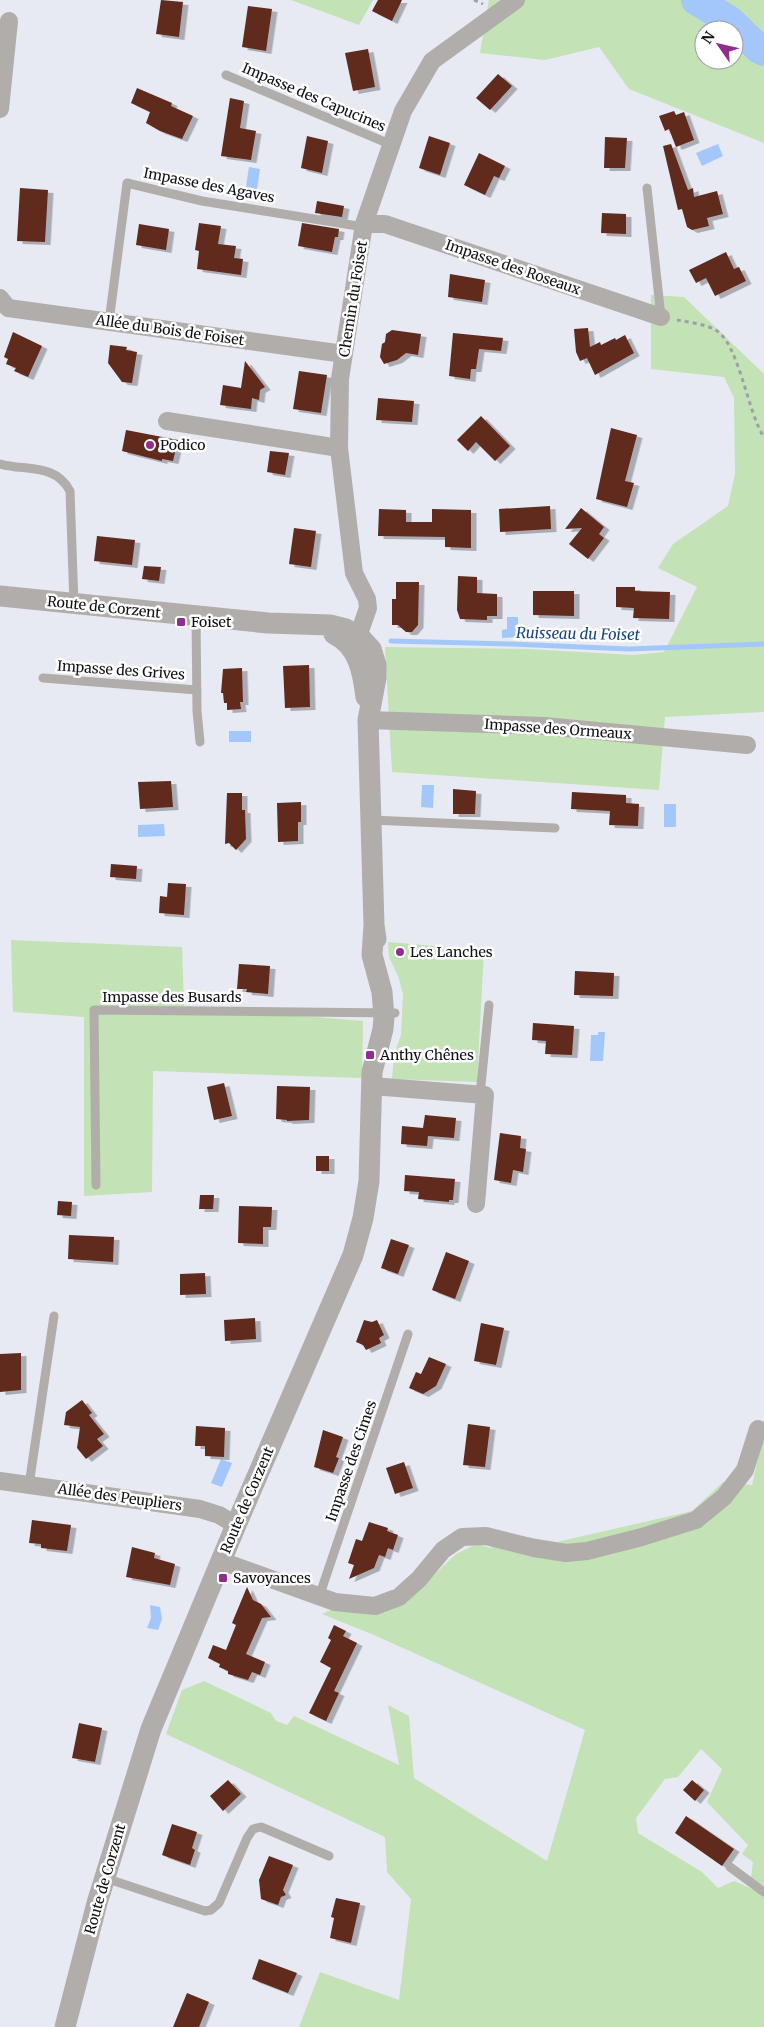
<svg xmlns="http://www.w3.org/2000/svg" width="764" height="2027" font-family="Merriweather,serif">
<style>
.green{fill:#c3e2b6;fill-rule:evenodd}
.water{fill:#a3c7fb}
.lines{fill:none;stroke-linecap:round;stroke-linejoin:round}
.stream{stroke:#a3c7fb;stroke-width:5}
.river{stroke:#a3c7fb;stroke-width:30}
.building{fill:#60291f;filter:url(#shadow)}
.path{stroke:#9da0a7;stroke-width:3;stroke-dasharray:4 4;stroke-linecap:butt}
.service{stroke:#b1adaa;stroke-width:9}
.minor{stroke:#b1adaa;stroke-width:18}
.tertiary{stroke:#b1adaa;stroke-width:21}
.poi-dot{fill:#922c91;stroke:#fff;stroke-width:2}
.labels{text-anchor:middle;stroke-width:5;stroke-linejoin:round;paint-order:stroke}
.street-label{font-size:14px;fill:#0e0f12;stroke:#fff}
.poi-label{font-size:14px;fill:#0e0f12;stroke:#fff;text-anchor:start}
.water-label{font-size:15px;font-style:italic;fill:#14427d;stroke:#fff}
</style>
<defs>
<filter id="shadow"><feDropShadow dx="5.5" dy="3" stdDeviation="0" flood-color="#0004"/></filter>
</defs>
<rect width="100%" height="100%" fill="#e7eaf3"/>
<!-- green -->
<path class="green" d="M291,0H373L359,25Z
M489,0H764V143L629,89L599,47L545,60L480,53ZM704,30H734V60H704Z
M651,295L684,297L764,374V712L665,717L659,790L392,772L385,647L527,649L633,655L664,652L697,587L658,568L673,544L728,506L735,474L734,398L724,377L651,369Z
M11,940L182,947L184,1006L363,1021L362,1078L153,1071L152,1192L84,1196V1017L13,1012Z
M388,942L484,950L477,1082L392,1079L394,1055L401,1035L403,994L398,976L389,957Z
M764,1433V1886L751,1877L753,1862L742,1854L748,1845L707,1802L722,1769L701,1749L678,1777L665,1779L636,1818L638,1833L702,1872L718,1888L734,1881L764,1894V2027H299L320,1972L399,2000L411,1899L387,1872L385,1837L166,1734L182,1690L204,1681L271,1713L276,1721L287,1725L294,1716L399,1765L388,1705L409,1716L414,1778L547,1861L585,1730L374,1635L322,1614L337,1607L411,1597L456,1554L477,1544L491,1548L502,1533L557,1542L692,1511L723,1482L752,1485Z"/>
<!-- water -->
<path class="water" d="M718,144L723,156L702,166L696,153Z
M249,167L260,169L256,195L245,193Z
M507,617H518V637L502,638V630L507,629Z
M229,731H251V742H229Z
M422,785H434L433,808L421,807Z
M664,804H676V827H664Z
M164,824L165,836L138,837V825Z
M598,1032H605L603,1061H590L591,1035H598Z
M221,1459L232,1463L222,1487L211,1483Z
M150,1605L160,1607L162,1619L158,1630L147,1628L151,1618Z"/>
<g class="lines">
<!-- stream -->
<path class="stream" d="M391,641L511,644L629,649L764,644"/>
<!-- river -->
<path class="river" d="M696,0L730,21L758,48L764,51"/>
</g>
<!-- building -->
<path class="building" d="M161,0L183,2L179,37L156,34Z
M378,0H402L392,21L372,11Z
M248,6L272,9L266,51L242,47Z
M368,49L375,87L353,91L345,53Z
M498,74L512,86L490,110L476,98Z
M137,88L172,103L171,106L193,116L182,139L160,131L146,123L150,112L131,103Z
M230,98L244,101L240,128L256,131L251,160L221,156Z
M674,111L676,115L684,112L694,140L676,147L669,129L665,131L659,116Z
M307,136L328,141L322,173L301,168Z
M429,136L450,143L440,175L419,168Z
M605,137L627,138L625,168H604Z
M671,144L688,190L693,188L694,197L717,191L723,214L707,218L709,226L692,230L687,227L682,209L678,210L663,146Z
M479,153L505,166L499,178L494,176L485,195L464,185Z
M20,188L48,190L45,242L17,241Z
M317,201L344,206L342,217L315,213Z
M602,213L626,214V234L601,233Z
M199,223L221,226L218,244L236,246L234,258L243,259L241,275L197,269L199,251L195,250Z
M302,223L339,229L338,237H335L332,252L298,246Z
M139,224L169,229L166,250L136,245Z
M726,252L734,269L739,267L746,281L715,296L706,278L696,283L689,270Z
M450,274L485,280L482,302L448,297Z
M588,328L590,347L600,342L601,345L615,338L616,340L625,335L634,353L595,375L587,358L580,361L576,352L574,329Z
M392,330L421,334L418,355L406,353L397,360L384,364L380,357L382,344L385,342L386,334Z
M13,332L42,346L28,377L14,371L16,368L6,364L8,359L4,357Z
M453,333L503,338L501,351L479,349L476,369H471L470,379L449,376Z
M110,345L127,347L126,350L137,352L132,383L122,382L108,363Z
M245,361L265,387L260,390L259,400L252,398L251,409L220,405L223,385L241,388Z
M299,371L327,375L321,413L293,409Z
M378,398L414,401L412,422L376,420Z
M481,416L510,446L495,461L476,442L468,451L457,440Z
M611,428L637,435L625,481L634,483L627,507L596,499Z
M126,430L178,440L173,461L162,459V461L122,451Z
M270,451L289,453L285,475L267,472Z
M550,506L551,529L500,532L499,509Z
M581,508L604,527L599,534L604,538L588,559L569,544L582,528L565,529Z
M379,509L406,510V522H432V509L471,510V548L445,547V537L378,536Z
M294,528L316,531L311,567L289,564Z
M97,536L135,540L132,565L94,561Z
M144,566L161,567L159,581L142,579Z
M458,576L477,577V593L497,594V616H487V620L460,619L457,610Z
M396,582H419L418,625L412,632H406L398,625H392V599H396Z
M616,587H635V591L670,592L669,619L633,618L634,608L616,607Z
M533,591H574V616L533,615Z
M309,665L310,707L285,708L283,666Z
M242,668L243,702H240L241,709L227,710V703H224L223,693H221L223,669Z
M171,781L173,807L140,809L138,782Z
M453,789L476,791L475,814H453Z
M572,792L626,795V803L639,804L638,826L609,825L610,811L571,809Z
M227,793H242V810H245L246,839L236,850L229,843L225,844Z
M301,802V822H298V841L278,842L277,803Z
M111,864L137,866L136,879L110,877Z
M168,883L186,884L184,915L159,913L160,896L167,897Z
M239,964L270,966L268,994L246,992L247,989H237Z
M575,971L614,973L613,996L574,995Z
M533,1023L574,1026L572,1055L545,1054L546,1041L532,1040Z
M224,1083L232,1116L214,1120L207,1087Z
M277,1086L310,1087L309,1120L287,1121V1120L276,1119Z
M425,1115L456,1118L454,1138L428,1136L427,1146L401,1144L402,1126L423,1128Z
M500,1133L521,1136L520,1148L526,1149L523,1172L513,1170L511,1183L494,1180Z
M316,1156H329V1171H316Z
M405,1175L455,1179L453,1200H449V1202L418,1199L419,1192L404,1191Z
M200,1195H214L213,1209H199Z
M58,1201L72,1202L71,1216L57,1215Z
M239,1206L272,1207L271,1227H263V1244L238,1243Z
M69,1235L114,1237L113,1262L68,1259Z
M391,1239L409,1245L398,1274L381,1268Z
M446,1252L469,1261L455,1299L432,1290Z
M205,1273L206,1294L180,1295V1274Z
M255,1318L256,1339L225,1341L224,1320Z
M364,1320L372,1322L377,1320L384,1335L379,1338L381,1343L366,1350L363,1345L356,1342Z
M481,1323L504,1328L496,1365L474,1361Z
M21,1353V1390L0,1392V1354Z
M429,1357L446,1364L436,1386L423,1394L409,1388L416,1372L421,1374Z
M82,1400L92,1413L89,1415L104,1434L97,1439L103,1446L86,1459L77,1448L80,1427L64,1425L66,1412Z
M468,1424L490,1427L485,1467L463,1465Z
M196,1426L225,1428L224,1457L205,1456V1446H195Z
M323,1430L343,1437L336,1457L339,1458L333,1473L314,1467Z
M404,1462L413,1488L395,1494L386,1468Z
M32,1520L71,1525L67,1551L41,1548V1544L29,1543Z
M369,1522L388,1528L387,1531L398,1535L393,1550L388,1548L385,1557L379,1555L374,1568L349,1579L354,1565L348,1563L356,1539L362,1541Z
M132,1547L155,1553L154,1558L175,1564L170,1585L126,1577Z
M247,1587L253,1600L261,1604L271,1617L262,1618L246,1654L265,1662L260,1675L252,1672L248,1680L228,1674V1671L219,1667L220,1664L208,1658L213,1645L226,1650L236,1625L232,1623Z
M334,1625L346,1631L343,1636L357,1643L334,1691L339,1693L326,1721L309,1713L331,1668L320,1662L331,1640L328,1638Z
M79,1723L102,1728L95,1762L72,1758Z
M228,1780L241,1794L223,1811L210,1796Z
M692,1780L704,1790L695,1801L683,1790Z
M686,1816L734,1849L722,1866L675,1833Z
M172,1824L197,1832L192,1848L195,1850L190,1865L162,1855Z
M269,1856L293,1865L283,1890L286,1895L281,1897L278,1905L261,1899L259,1880Z
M336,1898L360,1903L351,1943L330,1938L334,1918L331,1917Z
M259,1959L297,1973L288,1993L252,1979Z
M187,1993L209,2002L199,2027H173Z"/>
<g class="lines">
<!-- path -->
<path class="path" d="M474,0L483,4
M677,320C689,322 703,324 714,329C739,341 747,412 764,437"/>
<!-- service -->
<path class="service" d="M226,75L392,145
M647,188L661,317
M109,322L127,183L202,201L364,227
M0,464C26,471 55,463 70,491L74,604
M196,616L197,711L200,742
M43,678L197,690
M371,820L555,828
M480,1095L489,1005
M96,1185L94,1010L395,1013
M29,1485L54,1316
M319,1597L408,1334
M730,1867L764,1892
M105,1878L205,1911L211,1910L219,1903L247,1838L253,1829L261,1827L266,1829L329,1856"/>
<!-- minor -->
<path class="minor" d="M0,109L9,21
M364,224H385L661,317
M0,298L8,308L344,354
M167,421L339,448
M347,643L353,639L361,628L368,608L367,599L354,573L339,448L340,379L364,224L403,111L432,61L516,0
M368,720L544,726L747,745
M372,1086L485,1095L476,1204
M0,1481L200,1509L219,1515L236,1525
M221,1561L335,1602L375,1606L399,1597L419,1579L443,1550L462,1537L486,1536L534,1548L566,1553L587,1551L642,1537L696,1520L724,1497L745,1470L758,1429"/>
<!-- tertiary -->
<path class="tertiary" d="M0,596L268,623L330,625L346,629L360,637L371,649L376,665V678L368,720L374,925L376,939
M334,634C359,646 363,673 366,697
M65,2027L97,1903L151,1729L236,1525L353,1255L363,1218L369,1181L372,1072L383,1029L384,1017L382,992L372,955L374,925"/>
</g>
<!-- markers -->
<g class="poi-dot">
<circle cx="150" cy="445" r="5"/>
<rect x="176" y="617" width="10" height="10" rx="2.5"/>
<circle cx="400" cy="952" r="5"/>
<rect x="365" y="1050" width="10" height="10" rx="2.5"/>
<rect x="218" y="1573" width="10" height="10" rx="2.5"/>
</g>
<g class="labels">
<!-- street labels -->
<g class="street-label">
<text transform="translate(314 97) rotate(23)" y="5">Impasse des Capucines</text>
<text transform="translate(209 185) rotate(11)" y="5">Impasse des Agaves</text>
<text transform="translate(513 267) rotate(19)" y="5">Impasse des Roseaux</text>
<text transform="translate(353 299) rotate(-81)" y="5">Chemin du Foiset</text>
<text transform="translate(170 330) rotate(8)" y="5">Allée du Bois de Foiset</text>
<text transform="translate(104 607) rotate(6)" y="5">Route de Corzent</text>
<text transform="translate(121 670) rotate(4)" y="5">Impasse des Grives</text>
<text transform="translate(558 729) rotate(4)" y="5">Impasse des Ormeaux</text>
<text x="172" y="1002">Impasse des Busards</text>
<text transform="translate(351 1461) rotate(-71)" y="5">Impasse des Cimes</text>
<text transform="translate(120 1497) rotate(8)" y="5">Allée des Peupliers</text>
<text transform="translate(247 1500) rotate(-67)" y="5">Route de Corzent</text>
<text transform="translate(105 1879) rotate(-74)" y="5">Route de Corzent</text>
</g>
<!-- poi labels -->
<g class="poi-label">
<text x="160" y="450">Podico</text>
<text x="191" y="627">Foiset</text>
<text x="410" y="957">Les Lanches</text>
<text x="380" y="1060">Anthy Chênes</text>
<text x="233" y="1583">Savoyances</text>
</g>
<!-- water labels -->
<g class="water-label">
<text transform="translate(578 634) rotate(1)" y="5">Ruisseau du Foiset</text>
</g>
</g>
<!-- north arrow -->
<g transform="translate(719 45) rotate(304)"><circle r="24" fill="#ffffff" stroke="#9f9fa0"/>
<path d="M0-4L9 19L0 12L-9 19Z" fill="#922c91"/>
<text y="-8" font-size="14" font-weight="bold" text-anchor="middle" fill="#0e0f12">N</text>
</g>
</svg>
